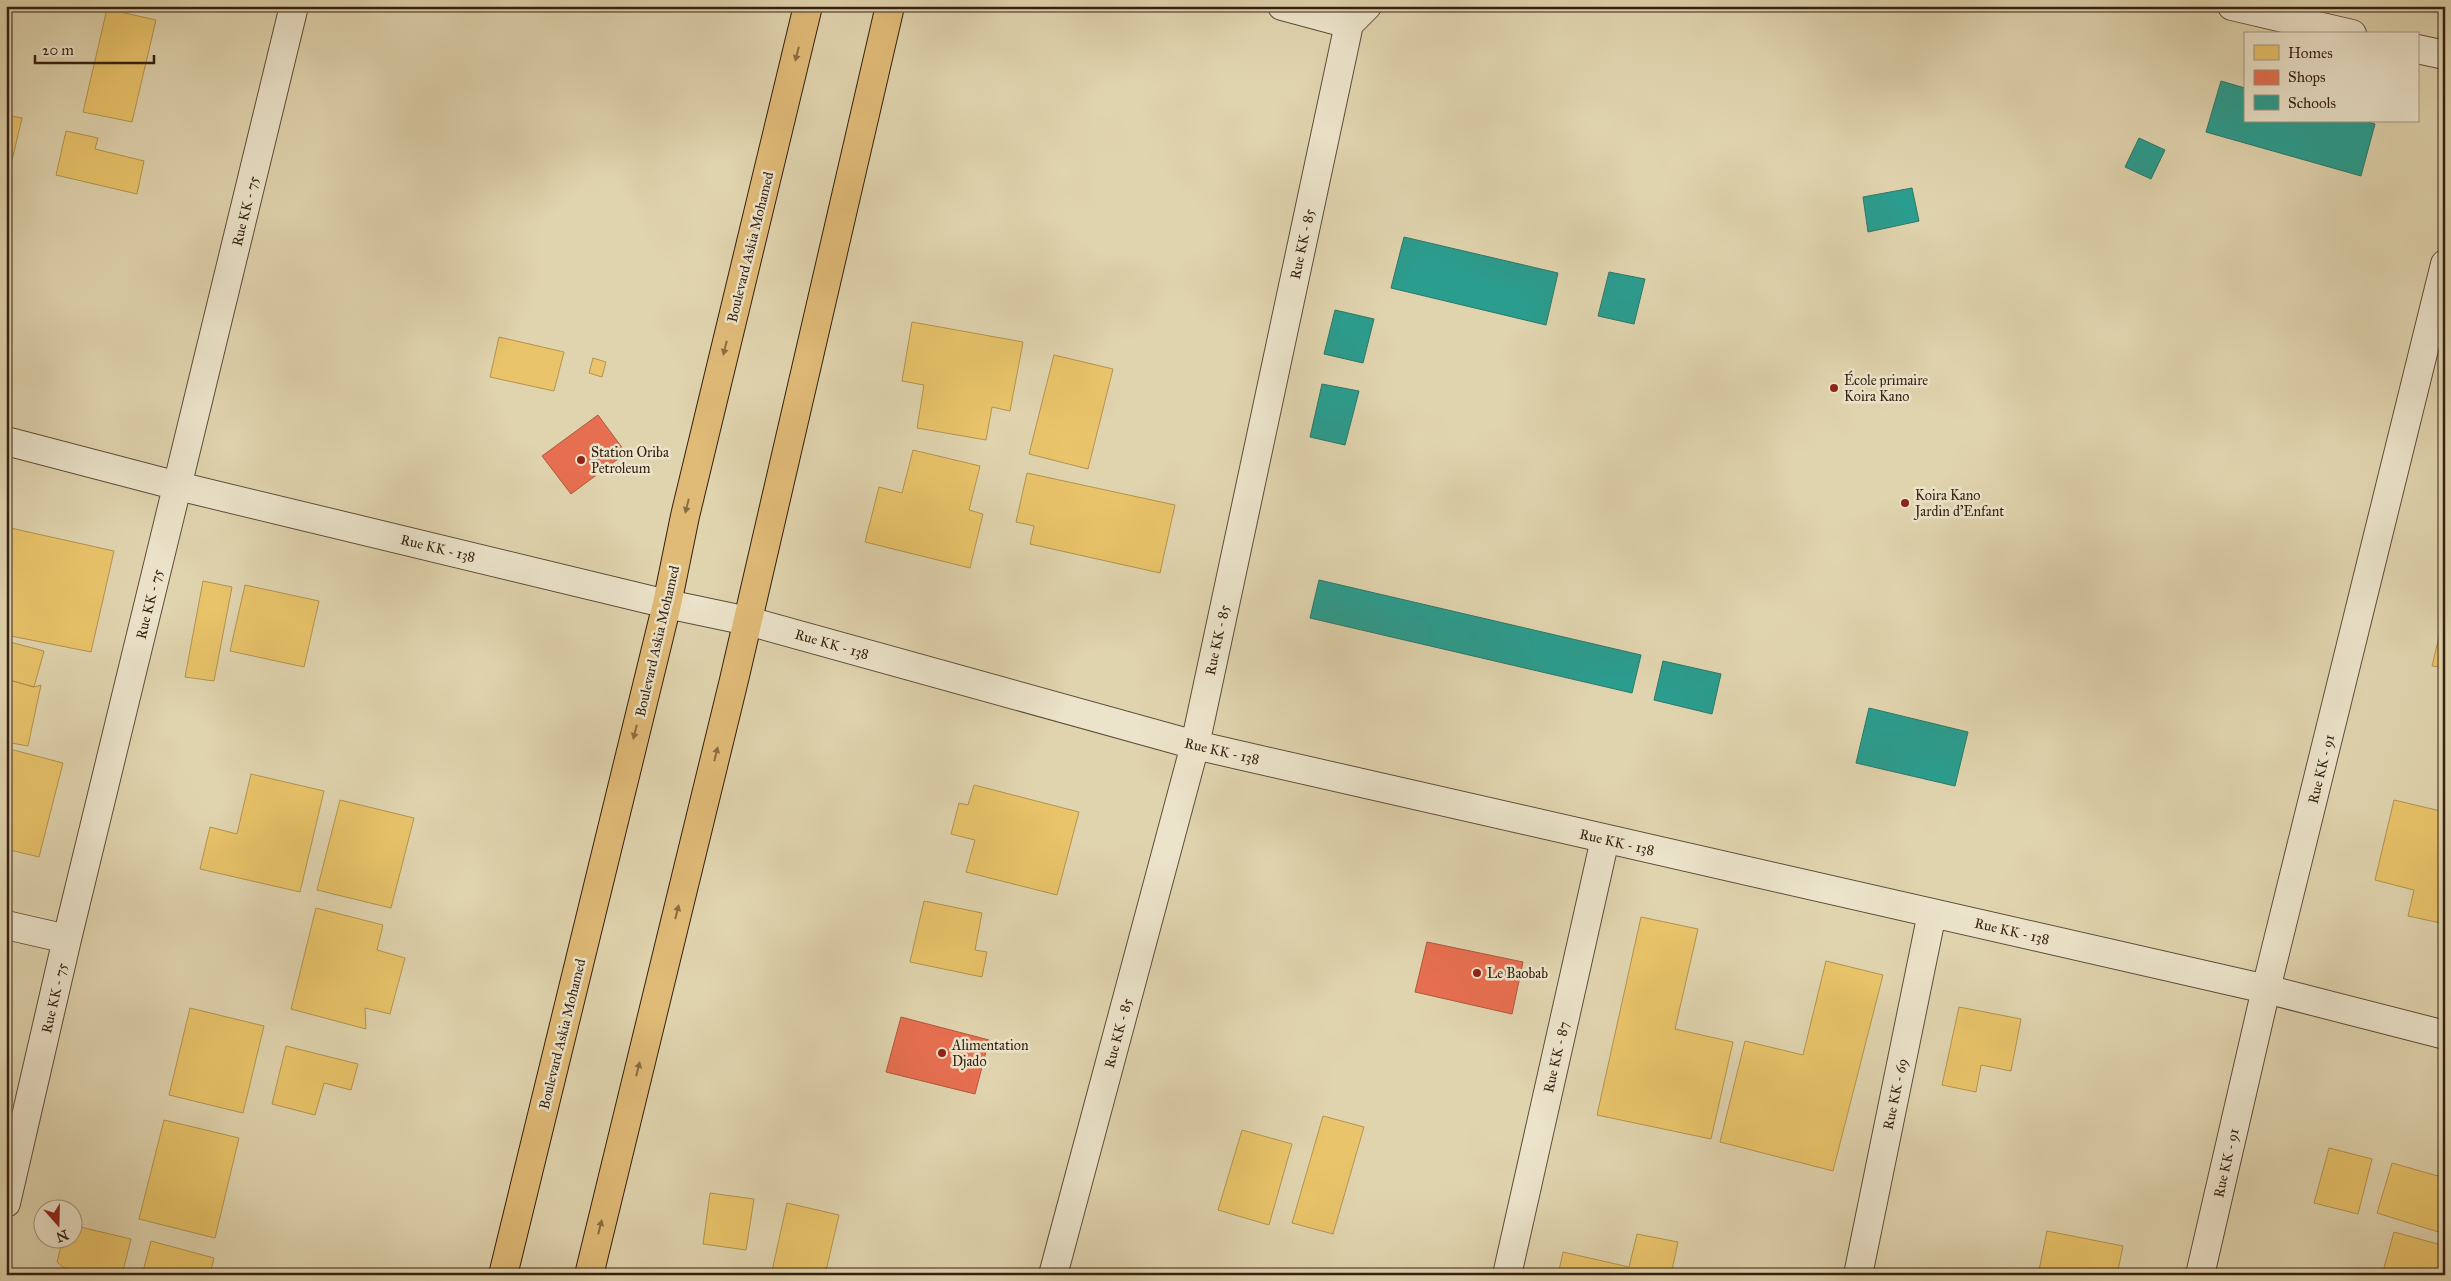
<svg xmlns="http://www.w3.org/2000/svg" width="2451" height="1281" font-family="'IM FELL Great Primer',serif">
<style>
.homes{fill:#e9c46a;stroke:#b3934f}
.shops{fill:#e76f51;stroke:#b2573e}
.schools{fill:#2a9d8f;stroke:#2e7869}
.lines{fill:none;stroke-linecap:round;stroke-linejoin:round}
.street-casing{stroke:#604d38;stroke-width:30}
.primary-casing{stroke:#362011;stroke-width:30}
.street{stroke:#ebe3ca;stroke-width:28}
.primary{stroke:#e0ba77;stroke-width:28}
.oneway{fill:#8b6d44}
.poi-dot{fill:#8f2418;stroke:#ebe3ca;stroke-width:2}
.labels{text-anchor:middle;stroke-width:5;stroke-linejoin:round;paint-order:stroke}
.street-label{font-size:14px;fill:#362011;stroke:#ebe3ca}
.poi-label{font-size:14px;fill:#362011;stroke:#ebe3ca;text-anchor:start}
</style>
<rect width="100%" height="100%" fill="#e0d4ae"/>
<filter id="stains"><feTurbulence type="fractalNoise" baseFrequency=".004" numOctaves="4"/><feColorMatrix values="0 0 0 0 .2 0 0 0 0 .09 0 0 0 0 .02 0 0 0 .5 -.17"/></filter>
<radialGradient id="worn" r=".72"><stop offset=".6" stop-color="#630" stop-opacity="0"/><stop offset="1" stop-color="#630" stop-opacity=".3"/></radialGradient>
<!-- homes -->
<path class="homes" d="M107,9L156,20L132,122L83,112Z
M6,115L22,118L6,186Z
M66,131L98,138L95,149L144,161L137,194L56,175Z
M912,322L1023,342L1010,411L992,407L986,440L917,428L924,385L902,381Z
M499,337L564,352L554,391L490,377Z
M1054,355L1113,369L1088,469L1029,454Z
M593,358L606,362L602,377L589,373Z
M913,450L980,466L969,510L983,514L970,568L865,542L879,487L902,493Z
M1027,473L1175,505L1160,573L1030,544L1034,526L1016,522Z
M6,527L114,551L91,652L6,635Z
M203,581L232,587L214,681L185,677Z
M245,585L319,601L304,667L230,651Z
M2445,612V668L2432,666Z
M6,641L44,651L34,687L6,679Z
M6,679L34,687L41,685L28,746L6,742Z
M6,748L63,763L39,857L6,849Z
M251,774L324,791L300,892L200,869L210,827L237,834Z
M974,785L1079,812L1057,895L966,872L975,840L951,834L959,803L968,805Z
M340,800L414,818L391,908L317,890Z
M2394,800L2445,812V924L2408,916L2414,890L2375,880Z
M924,901L982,913L975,950L987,952L982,977L910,962Z
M316,908L383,925L377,950L405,958L390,1014L365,1008L366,1029L291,1009Z
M1641,917L1698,929L1675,1029L1733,1042L1711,1139L1597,1115Z
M1826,961L1883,975L1833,1171L1720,1142L1745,1041L1803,1055Z
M1959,1007L2021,1019L2011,1071L1981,1065L1976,1092L1942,1085Z
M190,1008L264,1026L243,1113L169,1095Z
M286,1046L358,1064L351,1090L324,1083L315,1115L272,1104Z
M1323,1116L1364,1127L1333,1234L1292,1223Z
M164,1120L239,1138L215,1238L139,1219Z
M1242,1130L1292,1144L1269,1225L1218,1210Z
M2329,1148L2372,1159L2358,1214L2314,1203Z
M2392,1163L2445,1178V1234L2377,1213Z
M710,1193L754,1199L746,1250L703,1244Z
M787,1203L839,1215L825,1275H790L772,1271Z
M72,1225L131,1239L122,1275H69V1272L57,1262L63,1238H72Z
M2047,1231L2123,1246L2117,1275H2038Z
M2394,1232L2445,1246V1257L2440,1275H2382Z
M1637,1234L1678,1242L1671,1275H1558L1563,1252L1629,1267Z
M151,1241L214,1258L210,1275H142Z"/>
<!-- shops -->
<path class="shops" d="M598,415L626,453L571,494L542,456Z
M1427,942L1523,962L1512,1014L1415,992Z
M901,1017L989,1040L975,1094L886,1072Z"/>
<!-- schools -->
<path class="schools" d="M2221,81L2245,88V121H2364L2375,124L2361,176L2206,132Z
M2139,138L2165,150L2151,179L2125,167Z
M1912,188L1919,221L1868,232L1863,197Z
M1404,237L1558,273L1546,325L1391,288Z
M1609,272L1645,279L1634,324L1598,316Z
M1335,310L1374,319L1363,363L1324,354Z
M1322,384L1359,391L1345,445L1310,437Z
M1319,580L1641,655L1632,693L1310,618Z
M1663,661L1721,674L1712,714L1654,700Z
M1869,708L1968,732L1955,786L1856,763Z"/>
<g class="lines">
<!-- street casing -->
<g class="street-casing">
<path id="street" d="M1282,6L1349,24
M2232,6L2352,34
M2417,49L2445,55
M6,441L178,486L667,604L748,621L1195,745L2266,989L2445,1035
M6,925L67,939
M6,1203L67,939L294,6
M1053,1275L1195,745L1349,24L1367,6
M1507,1275L1605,839
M1858,1275L1932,913
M2200,1275L2266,989L2445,264"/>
</g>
<!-- primary casing -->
<g class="primary-casing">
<path id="primary" d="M503,1275L667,604L685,516L808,6
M589,1275L734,680L890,6"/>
</g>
<!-- street -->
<use href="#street" class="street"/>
<!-- primary -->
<use href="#primary" class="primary"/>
</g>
<!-- one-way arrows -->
<defs><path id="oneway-solid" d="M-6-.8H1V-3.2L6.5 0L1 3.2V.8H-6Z" transform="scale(1.25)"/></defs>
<g class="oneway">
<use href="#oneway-solid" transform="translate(797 54) rotate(104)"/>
<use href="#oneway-solid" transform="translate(725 348) rotate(104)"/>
<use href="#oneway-solid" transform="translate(687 506) rotate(104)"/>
<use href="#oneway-solid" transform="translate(635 732) rotate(104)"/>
<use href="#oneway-solid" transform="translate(716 754) rotate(-76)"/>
<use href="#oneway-solid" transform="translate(677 912) rotate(-76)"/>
<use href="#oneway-solid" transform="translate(638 1069) rotate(-76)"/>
<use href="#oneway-solid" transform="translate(600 1227) rotate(-76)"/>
</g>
<!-- markers -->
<g class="poi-dot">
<circle cx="1834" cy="388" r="5"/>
<circle cx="581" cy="460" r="5"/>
<circle cx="1905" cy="503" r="5"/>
<circle cx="1477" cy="973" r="5"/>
<circle cx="942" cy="1053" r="5"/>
</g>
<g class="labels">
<!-- street labels -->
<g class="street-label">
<text transform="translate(245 211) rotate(-76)" y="5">Rue KK - 75</text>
<text transform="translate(1302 244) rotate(-78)" y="5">Rue KK - 85</text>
<text transform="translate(750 247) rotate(-76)" y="5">Boulevard Askia Mohamed</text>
<text transform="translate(438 548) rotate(14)" y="5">Rue KK - 138</text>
<text transform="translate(149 604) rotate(-76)" y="5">Rue KK - 75</text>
<text transform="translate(1217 640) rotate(-78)" y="5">Rue KK - 85</text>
<text transform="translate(657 641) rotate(-77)" y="5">Boulevard Askia Mohamed</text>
<text transform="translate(832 644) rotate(16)" y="5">Rue KK - 138</text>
<text transform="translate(1222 751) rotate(13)" y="5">Rue KK - 138</text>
<text transform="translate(2321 769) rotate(-76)" y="5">Rue KK - 91</text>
<text transform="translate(1617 842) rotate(13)" y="5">Rue KK - 138</text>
<text transform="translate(2012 931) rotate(13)" y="5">Rue KK - 138</text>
<text transform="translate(54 998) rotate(-77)" y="5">Rue KK - 75</text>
<text transform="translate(1118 1033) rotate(-75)" y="5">Rue KK - 85</text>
<text transform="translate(562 1034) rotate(-76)" y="5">Boulevard Askia Mohamed</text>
<text transform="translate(1556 1057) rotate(-77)" y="5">Rue KK - 87</text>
<text transform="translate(1895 1094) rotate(-78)" y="5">Rue KK - 69</text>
<text transform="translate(2226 1163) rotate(-77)" y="5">Rue KK - 91</text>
</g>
<!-- poi labels -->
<g class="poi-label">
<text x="1844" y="385">École primaire<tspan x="1844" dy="16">Koira Kano</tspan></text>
<text x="591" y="457">Station Oriba<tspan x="591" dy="16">Petroleum</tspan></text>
<text x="1915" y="500">Koira Kano<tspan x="1915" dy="16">Jardin d'Enfant</tspan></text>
<text x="1487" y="978">Le Baobab</text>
<text x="952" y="1050">Alimentation<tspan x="952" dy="16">Djado</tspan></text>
</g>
</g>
<!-- margin -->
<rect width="2451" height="1281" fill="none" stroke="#e0d4ae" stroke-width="25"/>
<rect x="8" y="8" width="2436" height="1266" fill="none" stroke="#362011" stroke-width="2.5"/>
<rect x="12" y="12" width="2426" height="1256" fill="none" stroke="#362011"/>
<!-- legend -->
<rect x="2244" y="32" width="175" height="90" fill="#ebe3ca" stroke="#a39580"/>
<rect x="2254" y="45" width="25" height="15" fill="#e9c46a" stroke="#a39580"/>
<text x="2288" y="58" font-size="15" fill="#362011">Homes</text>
<rect x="2254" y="70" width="25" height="15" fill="#e76f51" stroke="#a39580"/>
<text x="2288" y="82" font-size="15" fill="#362011">Shops</text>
<rect x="2254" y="95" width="25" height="15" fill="#2a9d8f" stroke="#a39580"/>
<text x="2288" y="108" font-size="15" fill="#362011">Schools</text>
<!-- north arrow -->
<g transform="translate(58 1224) rotate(160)"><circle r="24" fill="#ebe3ca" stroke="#a39580"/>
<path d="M0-4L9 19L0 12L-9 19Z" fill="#8f2418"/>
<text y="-8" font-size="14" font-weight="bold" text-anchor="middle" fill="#362011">N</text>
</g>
<!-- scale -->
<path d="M35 55v8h119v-8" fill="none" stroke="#362011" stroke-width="2.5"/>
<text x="42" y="55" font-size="15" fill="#362011" stroke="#ebe3ca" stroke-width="4" paint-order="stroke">20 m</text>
<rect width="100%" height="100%" filter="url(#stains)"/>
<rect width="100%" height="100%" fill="url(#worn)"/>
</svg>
